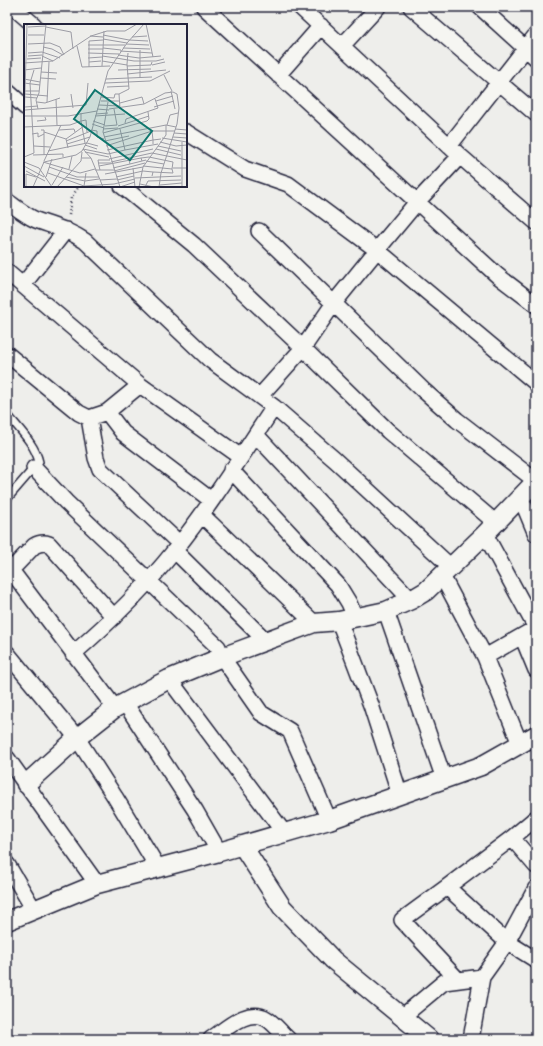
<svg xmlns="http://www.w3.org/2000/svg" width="543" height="1046" font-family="Pangolin,sans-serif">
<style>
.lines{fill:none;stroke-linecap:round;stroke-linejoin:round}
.service-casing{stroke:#22223b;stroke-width:10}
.minor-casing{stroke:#22223b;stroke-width:18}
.tertiary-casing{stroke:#22223b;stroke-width:21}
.path{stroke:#22223b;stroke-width:2.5;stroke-dasharray:1 3;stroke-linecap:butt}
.service{stroke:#f6f6f2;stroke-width:7}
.minor{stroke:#f6f6f2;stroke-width:15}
.tertiary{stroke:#f6f6f2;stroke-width:18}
.inset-road{fill:none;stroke:#9c9ca5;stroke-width:1}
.view{fill:#0f766e;fill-opacity:0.15;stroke:#0f766e;stroke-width:2}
.inset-edge{fill:none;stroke:#22223b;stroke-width:2}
</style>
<rect width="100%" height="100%" fill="#eeeeeb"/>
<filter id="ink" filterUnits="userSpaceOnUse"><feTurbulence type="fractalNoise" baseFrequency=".025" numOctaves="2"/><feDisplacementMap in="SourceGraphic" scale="8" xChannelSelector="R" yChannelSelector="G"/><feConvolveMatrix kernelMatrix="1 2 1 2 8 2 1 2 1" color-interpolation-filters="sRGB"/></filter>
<g filter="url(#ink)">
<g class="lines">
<!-- service casing -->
<g class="service-casing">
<path id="service" d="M7,414C18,428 35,444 39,462L7,499"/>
</g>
<!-- minor casing -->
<g class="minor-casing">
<path id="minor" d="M13,7L34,25
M204,7L498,276L536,305
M300,7L460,156
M411,7L536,114
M480,7L536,58
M342,46L378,7
M278,75L321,26
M7,91L25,107
M186,132L245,169L288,184L377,250L536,383
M449,146L536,35
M122,186L194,245L303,348L388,431L496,523
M7,201C17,208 25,215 36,220C55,227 67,229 85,241L210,360L274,407L335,460L451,567
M259,231L423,390L457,420L536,481
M7,272L140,385L241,457
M23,285L66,230
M7,354L79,413L89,418L107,412L140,385
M260,396L303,348L334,303L377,250L417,202L460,156L536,222
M107,412L123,433L211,500
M89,418L96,458L100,469L180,544
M256,435L411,600
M34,468L66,502L218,647L222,657L261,713L290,731L329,820
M231,470L338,585L349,603L355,617
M521,498L536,534
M202,515L314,623
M485,534L536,628
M175,551L266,641
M7,565L115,708
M11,570L34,546C39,543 43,542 49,544L114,617
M442,576L485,657
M386,611L444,779
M339,621L371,705L400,795
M522,636L536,670
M7,653L77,738L115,797L158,868
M73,654C110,622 145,588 175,550C211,505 242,455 274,407
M169,679L285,834
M125,703L195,810L219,852
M520,744L485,657L536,628
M7,758L97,884
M512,838L536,866
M7,864L34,910
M447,887L402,920L458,980
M536,888L507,942L536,960
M402,1017L444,982L482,977L507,942L447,887L512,838L536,818
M211,1039C226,1029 248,1007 267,1019C275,1024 281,1033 288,1039
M471,1039L482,977"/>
</g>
<!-- tertiary casing -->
<g class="tertiary-casing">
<path id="tertiary" d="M26,784L77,738L115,708L169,679L222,657L314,623L339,621L386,611L411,600L426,591L485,534L536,481
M242,845L282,907L333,960L429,1039
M7,921L97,884L219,852L329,820L481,766L536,735"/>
</g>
<!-- path -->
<path class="path" d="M69,215L71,198L79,186"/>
<!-- service -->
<use href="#service" class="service"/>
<!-- minor -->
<use href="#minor" class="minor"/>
<!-- tertiary -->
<use href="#tertiary" class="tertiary"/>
</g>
</g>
<!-- overview -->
<g transform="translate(24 24)">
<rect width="163" height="163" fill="#eeeeeb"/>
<path class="inset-road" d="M122,0L129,33M4,3L22,2M22,3L47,8L49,25M4,11H20M79,11L105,16M66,12L79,13M108,13L123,12M79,15L103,19M105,16L124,17M4,20L26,19L36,23L40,31M102,20L125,21M64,21H101M53,22L58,43L86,42M19,23L28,25L39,31M79,24L97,26M99,24L126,25M64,25H79M116,26V54M96,27L128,29M18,28L36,34M4,29L18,28M64,29L95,30M94,31L115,34L137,32M4,32L18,31M18,32L29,37M78,32L92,34M64,34L78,33M92,34L110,37H132L140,35M3,35L17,34M78,37L103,41M65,38L77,37M0,39L29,37L67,12L83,7H101L113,0M128,41L141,38M78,42L80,7M103,42L127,41L128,38M65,43V17L79,16M0,46L17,44M94,46L127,45M17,48L33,49M103,50L142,46M140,51L148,67M17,54L32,55M0,55L16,58M82,55L128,53M0,59L16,61M81,59L126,57L146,47M83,63L105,62M1,67H15M147,67L151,85M1,70L24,72M47,70L49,84M1,73L13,74M77,73L90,74L91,70H95M32,75L33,101M77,77H95M132,77L149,72M13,78L21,79L36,74M23,78L25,38M84,78L79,108L96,163M96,79L118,73L120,80M75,81L96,82M1,83L14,82M130,83L150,77M14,85L12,76L15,69L22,0M73,85L85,86M85,85L120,80L141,69L149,68L153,70L155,84L153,100L137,149L135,163M90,85L93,101M96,85L95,70L105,65L103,40L104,29M1,86L62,81L64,59M57,89V97L62,96L63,108M72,90L84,89M1,92H44L73,87M71,92L101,90M13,97L22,96L21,93M69,97L81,101M101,99L102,95L134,84L131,75M68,100L80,104M0,101L3,0M143,101L146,91L154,89M81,102L93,101M94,102L125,92M0,103L46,101L57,97L61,119M79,105L94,104M151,105L163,106M17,106H20V131M35,106L50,105L51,108M67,106L73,107V113L80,115M128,107L129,116L137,115M20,108L42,115L44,124M79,109L123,97L125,95L124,88M150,109L163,110M8,110L14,109V113L20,110M80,113L142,101L152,103M149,113L163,114M138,114L163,118M42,115L60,102M42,117L67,107M81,117L105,112M136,118L152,122L163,121M158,118V163M43,120L66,113M61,121L73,125M10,122L26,123M82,122L128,107H151M134,122L157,127M59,125L84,130L101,126L96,105M59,125L67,134M132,125L157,131M83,126L129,116V120M101,126L134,120M24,127L63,119L74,122M61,128L85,133M9,131L39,130V133M0,133L10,129L6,59L10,46M58,134H67L79,163M117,134L125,133L149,138L148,145M85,135L129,125M105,136L106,140L122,136M20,137L37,101M122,137L140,140M0,138L15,144L28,163M19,138L56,149L71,145M87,138L128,129L163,136M74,139H87M0,142L20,153M75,142L74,136H86M119,142L148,145L149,149L129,148M25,143L53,153H75M89,144L106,140M109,144L111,163M149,144H163M45,145L48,132M71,146H90M76,146L75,142L117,134L118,137M2,147L21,157M90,147L121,139M24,149L60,162L90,160L111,155M81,150L119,143M22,153L28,135M42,153L61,157L75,155M92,153L119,147L129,148L128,152M111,154L157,152M76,156L93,155M93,156L110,152M116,160L130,163M28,161L39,143M136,161L158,159M60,162L62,149M2,163V150L12,153M9,163L20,138L52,131L58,127L66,113L84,47L103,19L120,0M33,163L57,137L58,128M96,163L111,158M115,163L119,143L142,111V101M121,163L124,157L157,156"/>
<path class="view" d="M71,66L128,107L106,136L50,95Z"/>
<rect width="163" height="163" class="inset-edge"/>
</g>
<!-- margin -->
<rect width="543" height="1046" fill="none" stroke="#f6f6f2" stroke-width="24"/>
<rect x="12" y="12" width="519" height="1022" fill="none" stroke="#22223b" stroke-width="1.5" filter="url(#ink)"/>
</svg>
